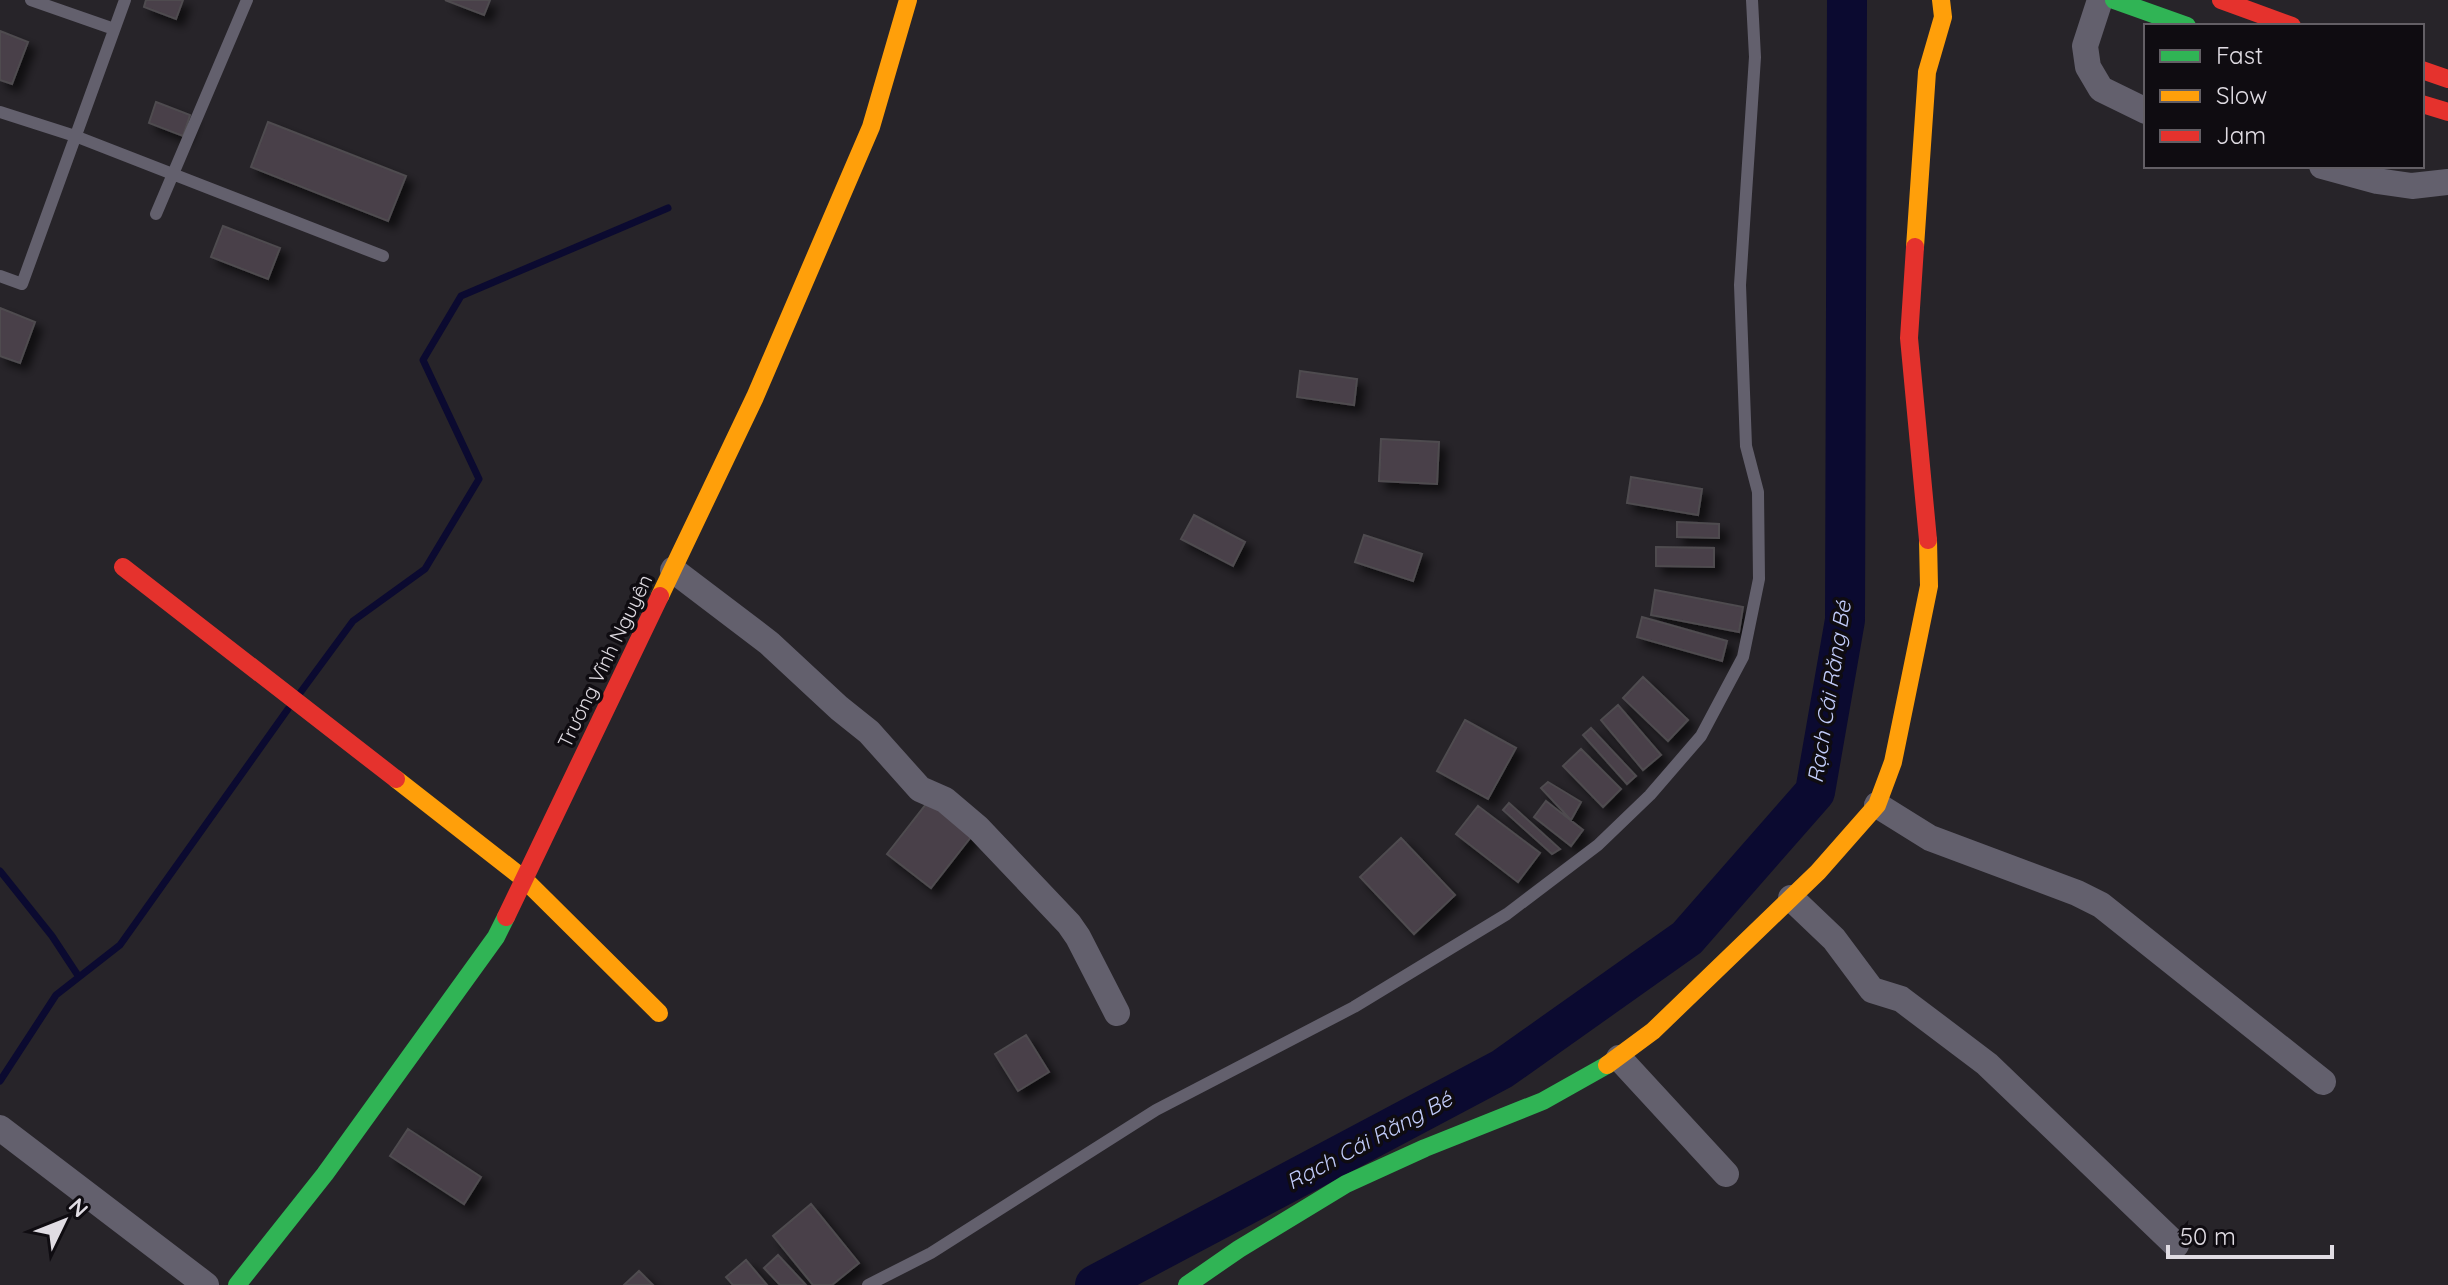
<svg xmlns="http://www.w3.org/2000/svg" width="2448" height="1285" font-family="Quicksand,sans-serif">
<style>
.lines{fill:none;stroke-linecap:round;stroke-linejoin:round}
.stream{stroke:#0b0a30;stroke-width:7}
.river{stroke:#0b0a30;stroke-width:40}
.building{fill:#483f48;stroke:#4f4c50;stroke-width:2;filter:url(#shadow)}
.lane{stroke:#63606d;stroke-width:12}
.street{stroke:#63606d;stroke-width:26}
.fast{stroke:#30b455;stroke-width:18}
.slow{stroke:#ff9f0a;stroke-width:18}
.jam{stroke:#e5322d;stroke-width:18}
.labels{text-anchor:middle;stroke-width:7;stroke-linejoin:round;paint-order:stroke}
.street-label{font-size:20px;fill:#e0dce3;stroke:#0f0c11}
.water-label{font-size:22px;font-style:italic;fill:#c1cbf9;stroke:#0f0c11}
</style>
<defs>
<filter id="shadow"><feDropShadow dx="7" dy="7" stdDeviation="4" flood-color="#0009"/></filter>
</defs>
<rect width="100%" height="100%" fill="#272429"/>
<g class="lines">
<!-- stream -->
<path class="stream" d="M300,693L353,621L425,569L479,479L423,360L461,296L668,208
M0,871L52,936L79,977
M0,1081L56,995L120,945L288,709"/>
<!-- river -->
<path class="river" d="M1095,1285L1502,1069L1687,938L1815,792L1845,620L1847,0"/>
</g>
<!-- building -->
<path class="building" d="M146,0H183L176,19L144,7Z
M445,0H490L484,15Z
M0,31L28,42L12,84L0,80Z
M156,102L190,115L183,136L149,123Z
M268,122L406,176L388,221L251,167Z
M223,226L280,248L268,279L211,257Z
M0,308L35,322L20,363L0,356Z
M1300,371L1357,379L1354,405L1297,397Z
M1381,439L1439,442L1437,484L1379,481Z
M1631,477L1702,489L1698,515L1627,503Z
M1194,515L1245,542L1233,566L1181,539Z
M1677,522L1719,524V538L1677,537Z
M1364,535L1422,554L1413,581L1355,562Z
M1656,547L1714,548V567L1656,566Z
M1655,590L1743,607L1739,632L1651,615Z
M1642,617L1727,641L1722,661L1637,637Z
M1643,677L1688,720L1668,741L1623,698Z
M1618,705L1661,755L1643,770L1601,720Z
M1465,720L1516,748L1488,799L1437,771Z
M1591,728L1636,776L1627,784L1583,735Z
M1581,749L1621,789L1603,807L1563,766Z
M1548,782L1581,802L1571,820L1541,788Z
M934,794L978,828L931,888L887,854Z
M1546,801L1583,830L1571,846L1534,817Z
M1509,803L1560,849L1552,854L1503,810Z
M1478,806L1540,853L1518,882L1456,834Z
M1401,838L1455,895L1414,934L1360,877Z
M1026,1035L1049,1072L1018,1091L995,1054Z
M408,1129L481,1177L464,1204L390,1156Z
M811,1204L859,1263L832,1285H813L773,1236Z
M778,1255L806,1285H780L764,1268Z
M746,1260L767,1285H733L726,1277Z
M639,1271L653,1285H624Z"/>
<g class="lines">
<!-- lane -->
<path class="lane" d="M31,0L114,29
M0,112L75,136L383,256
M156,214L247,0
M0,276L22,284L125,0
M868,1285L931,1253L1156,1110L1354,1007L1507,914L1598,845L1650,795L1701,736L1743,657L1759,579L1758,492L1746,446L1740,285L1755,57L1752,0"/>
<!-- street -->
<path class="street" d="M2100,0L2085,46L2088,67L2101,89L2146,111
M2322,166L2377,181L2412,186L2448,182
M673,570L769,643L839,708L869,732L920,789L945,800L978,828L1069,924L1078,937L1117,1013
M1877,805L1930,838L2077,893L2101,905L2323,1082
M1791,898L1834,939L1872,990L1901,999L1987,1064L2176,1245
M1619,1058L1726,1174
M0,1128L206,1285"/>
<!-- fast -->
<path class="fast" d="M2114,0L2187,26
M237,1285L325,1174L496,937L506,917
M1187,1285L1239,1249L1346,1184L1425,1148L1543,1101L1607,1065"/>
<!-- slow -->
<path class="slow" d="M1915,247L1927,72L1943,17L1941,0
M660,596L755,397L871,127L908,0
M396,779L524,879L659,1013
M1607,1065L1653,1031L1818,872L1877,805L1893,762L1929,586L1928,540"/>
<!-- jam -->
<path class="jam" d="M2221,0L2292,26
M2422,70L2448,79
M2422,104L2448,112
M1915,247L1909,338L1928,540
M123,567L396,779
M506,917L660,596"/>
</g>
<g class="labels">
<!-- street labels -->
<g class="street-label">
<text transform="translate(605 661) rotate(-64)" y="7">Trương Vĩnh Nguyên</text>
</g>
<!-- water labels -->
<g class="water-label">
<text transform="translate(1829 692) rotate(-81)" y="8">Rạch Cái Răng Bé</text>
<text transform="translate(1369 1140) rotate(-28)" y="8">Rạch Cái Răng Bé</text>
</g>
</g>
<!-- legend -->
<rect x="2144" y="24" width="280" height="144" fill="#0f0c11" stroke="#635f65" stroke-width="2"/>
<rect x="2160" y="50" width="40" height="12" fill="#30b455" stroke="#635f65" stroke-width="2"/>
<text x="2216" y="64" font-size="24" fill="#e0dce3">Fast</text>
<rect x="2160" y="90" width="40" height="12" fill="#ff9f0a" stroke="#635f65" stroke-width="2"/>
<text x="2216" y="104" font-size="24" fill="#e0dce3">Slow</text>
<rect x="2160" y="130" width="40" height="12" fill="#e5322d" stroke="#635f65" stroke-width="2"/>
<text x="2216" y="144" font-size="24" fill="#e0dce3">Jam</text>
<!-- north arrow -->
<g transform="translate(64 1221) rotate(47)" stroke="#0f0c11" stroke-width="6" paint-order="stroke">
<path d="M0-6L14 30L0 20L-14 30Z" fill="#e0dce3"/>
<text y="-12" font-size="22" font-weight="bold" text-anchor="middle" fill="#e0dce3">N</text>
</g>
<!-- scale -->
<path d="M2168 1245v12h164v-12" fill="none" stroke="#e0dce3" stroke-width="4"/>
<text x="2180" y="1245" font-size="24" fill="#e0dce3" stroke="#0f0c11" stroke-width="6" paint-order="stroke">50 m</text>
</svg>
